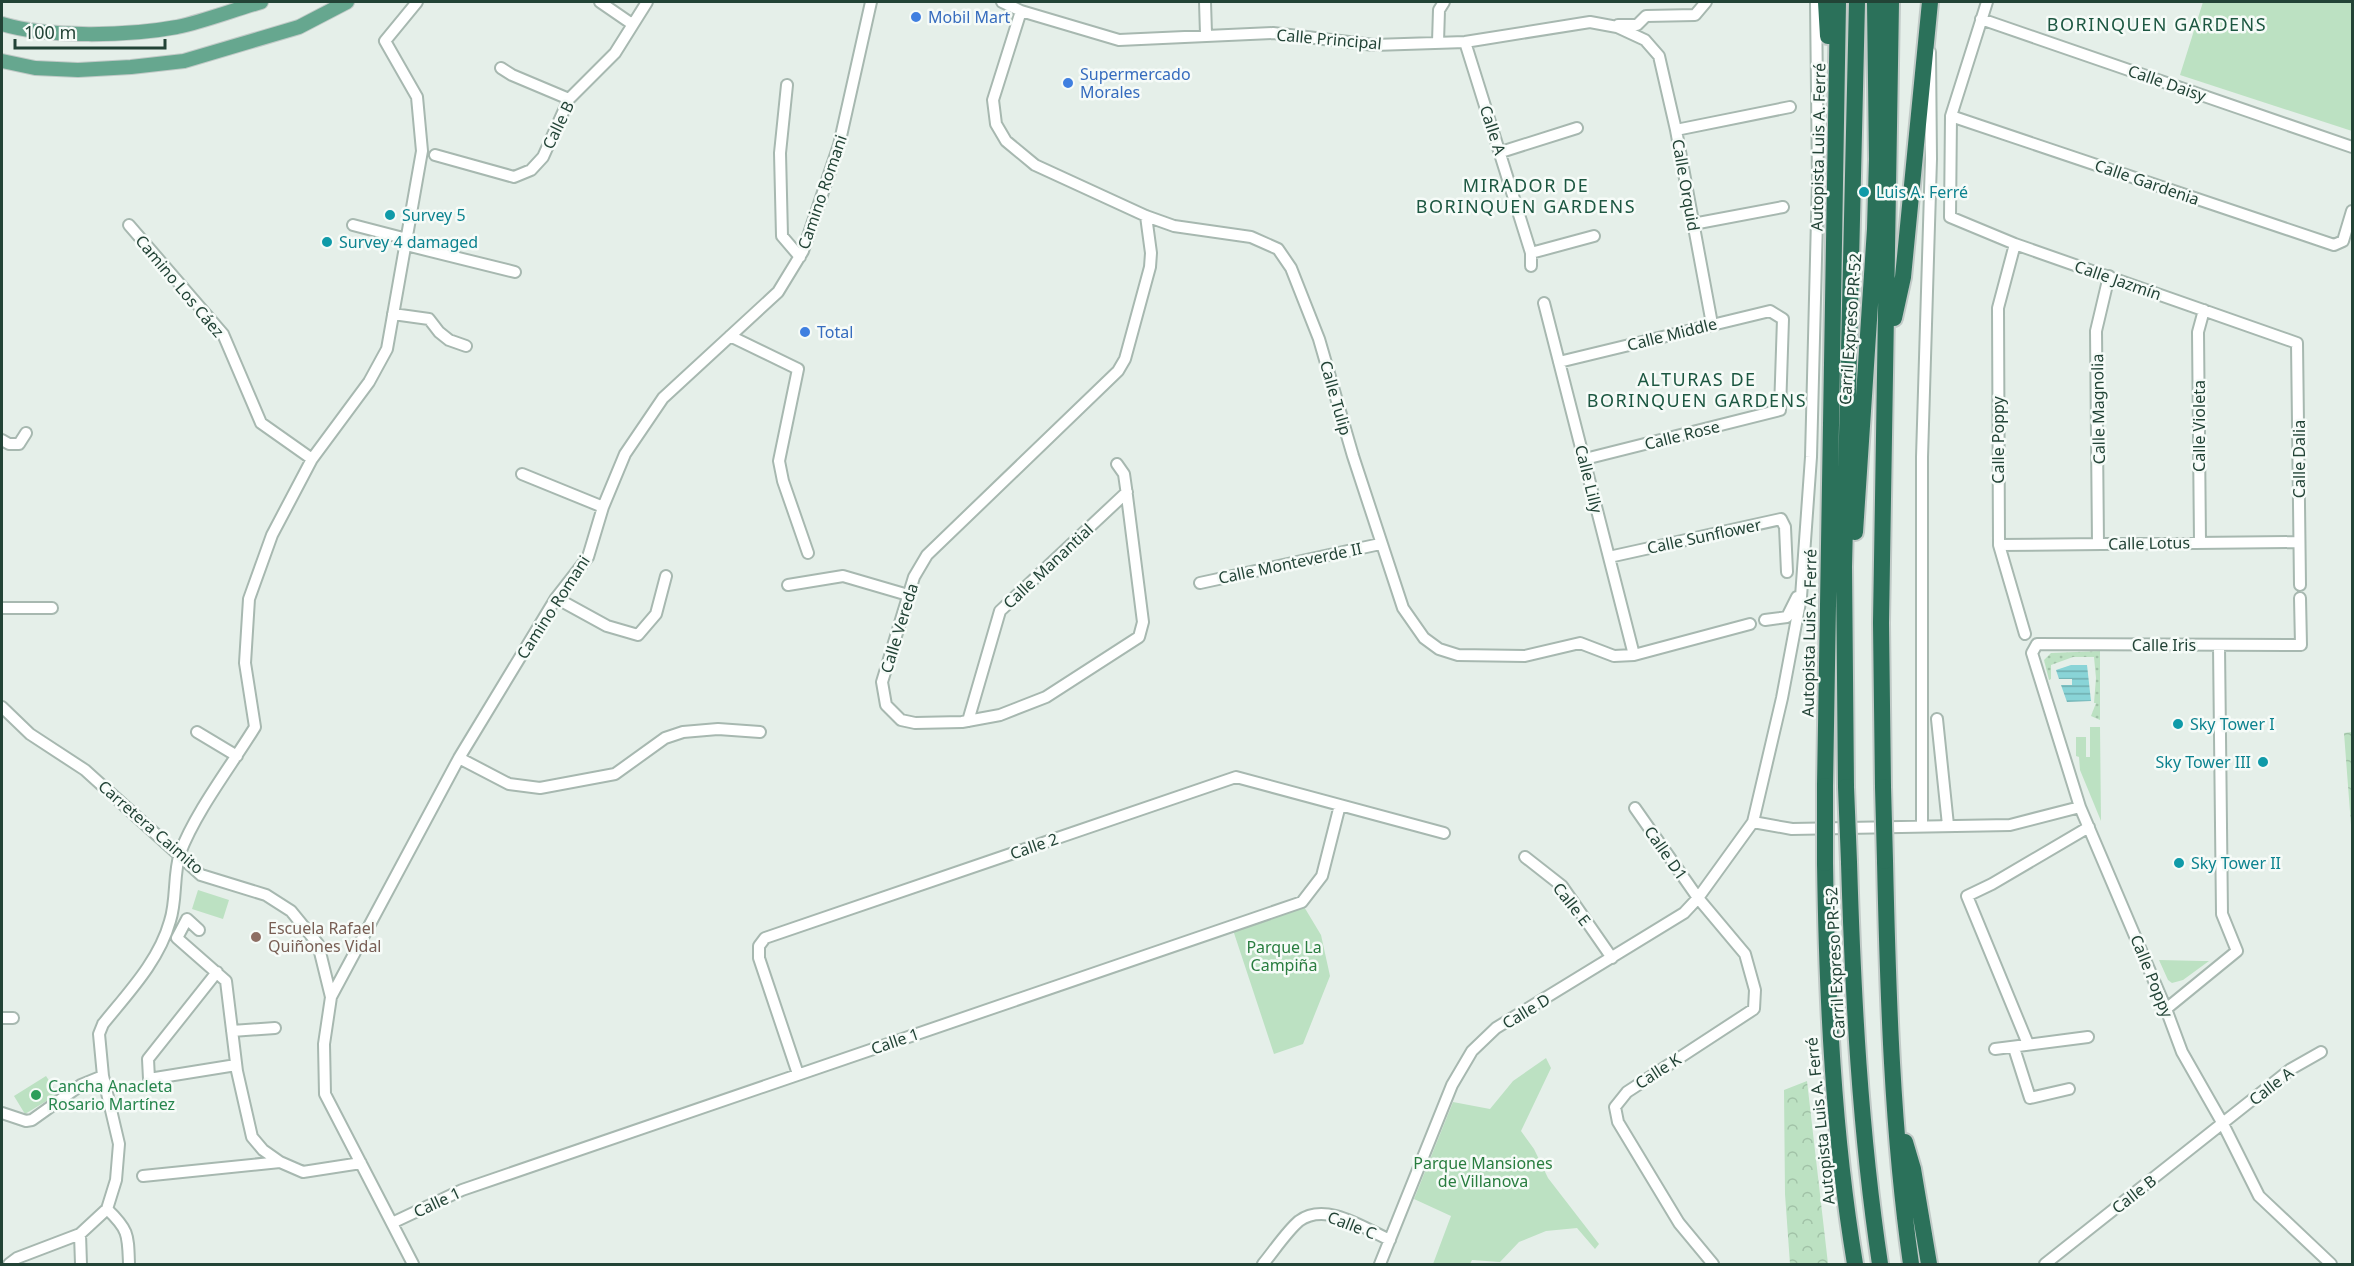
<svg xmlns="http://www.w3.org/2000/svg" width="2354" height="1266" font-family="'Noto Sans',sans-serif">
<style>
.grass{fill:url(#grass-dots)}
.forest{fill:url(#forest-crowns)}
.park{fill:#bce1c2}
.water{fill:url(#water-rules)}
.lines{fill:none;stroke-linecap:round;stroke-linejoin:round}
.minor-casing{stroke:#a7b8b0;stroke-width:14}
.major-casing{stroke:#c1cac7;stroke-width:16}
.highway-casing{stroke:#c1cac7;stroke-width:20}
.minor{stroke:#fff;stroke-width:10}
.major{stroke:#66a78f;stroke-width:14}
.highway{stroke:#2b715a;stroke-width:16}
.highway-bridge-casing{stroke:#c1cac7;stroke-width:20;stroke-linecap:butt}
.highway-bridge{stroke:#2b715a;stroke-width:16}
.shop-dot{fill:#3f7fe0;stroke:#f6fbf8;stroke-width:2}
.culture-dot{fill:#0f9aa8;stroke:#f6fbf8;stroke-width:2}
.education-dot{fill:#8d6e63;stroke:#f6fbf8;stroke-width:2}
.leisure-dot{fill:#2e9e5b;stroke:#f6fbf8;stroke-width:2}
.labels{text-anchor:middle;stroke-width:5;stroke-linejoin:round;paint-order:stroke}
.shop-label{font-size:16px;fill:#366cbe;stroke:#f6fbf8;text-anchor:start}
.street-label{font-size:16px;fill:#224336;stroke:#f6fbf8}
.culture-label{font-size:16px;fill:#0d838f;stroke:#f6fbf8;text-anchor:start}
.education-label{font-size:16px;fill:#785e54;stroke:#f6fbf8;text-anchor:start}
.park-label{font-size:16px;fill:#297d3f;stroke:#f6fbf8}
.leisure-label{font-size:16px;fill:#27864d;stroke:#f6fbf8;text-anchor:start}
.neighbourhood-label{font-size:18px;letter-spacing:1.5px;fill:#1c5741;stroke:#f6fbf8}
</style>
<defs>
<pattern id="grass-dots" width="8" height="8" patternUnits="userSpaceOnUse" patternTransform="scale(1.5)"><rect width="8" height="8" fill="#bce1c2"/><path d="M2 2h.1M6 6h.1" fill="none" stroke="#a1c2a7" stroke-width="1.8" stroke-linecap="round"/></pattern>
<pattern id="forest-crowns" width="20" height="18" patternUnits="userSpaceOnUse" patternTransform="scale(1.5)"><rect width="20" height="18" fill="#bce1c2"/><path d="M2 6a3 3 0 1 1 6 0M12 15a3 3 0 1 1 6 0" fill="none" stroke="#a1c2a7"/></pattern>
<pattern id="water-rules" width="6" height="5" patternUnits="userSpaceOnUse" patternTransform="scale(1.5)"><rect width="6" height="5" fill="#89d4d7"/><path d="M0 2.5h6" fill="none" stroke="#70aeaf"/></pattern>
</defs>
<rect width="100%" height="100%" fill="#e5efe9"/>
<!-- grass -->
<path class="grass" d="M2100,651V720L2091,716L2096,703H2094L2096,678L2094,657H2073L2051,665V679L2049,680L2044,660L2051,653Z"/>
<!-- forest -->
<path class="forest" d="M2352,732V838L2344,733Z
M1807,1081L1828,1264H1790L1785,1194L1784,1090Z"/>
<!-- park -->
<path class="park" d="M2203,2H2352V131L2180,75Z
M2090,727H2100L2101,821L2080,770L2079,757L2076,756V737H2086V757H2090Z
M198,890L229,900L223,919L192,909Z
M1303,905L1321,935L1330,976L1303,1044L1274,1054L1233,930Z
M2159,960L2202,961H2209L2183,980L2172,983L2168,980Z
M1546,1058L1551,1068L1521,1131L1534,1149L1548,1178L1599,1244L1595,1249L1577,1228L1546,1231L1519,1242L1500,1262L1472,1260L1470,1264H1433L1451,1216L1414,1199L1453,1102L1490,1109L1513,1081Z
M46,1076L58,1094L25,1114L14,1096Z"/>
<!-- water -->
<path class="water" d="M2071,665H2087L2091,701L2067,702L2061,685H2072V679H2059L2056,670Z"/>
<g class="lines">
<!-- minor casing -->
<g class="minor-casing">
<path id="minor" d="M600,2L632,24
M1002,2L1021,11L1119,40L1273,33L1374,45L1465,42L1590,22L1617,27L1645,40L1659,56L1676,130L1712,324
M1205,2L1206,34
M1987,2L1951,116L1950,217L2015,244L2297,343L2300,585
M1021,11L993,100L996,124L1006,141L1035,165L1146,216L1174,226L1251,237L1278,249L1291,268L1319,339L1353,456L1403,608L1424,638L1439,649L1458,655L1525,656L1580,643L1614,656L1634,655L1750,624
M1981,19L2352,147
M1618,25H1637L1646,16L1695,15L1706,2
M1438,42L1439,10L1444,2
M1465,42L1531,253V266
M501,68L512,75L569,99
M787,85L780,153L782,236L800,257
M1951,116L2334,245L2343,241L2352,211
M1676,130L1790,107
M1501,152L1577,128
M435,155L514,177L531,170L543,157L569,99L615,53L647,2
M1693,224L1783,207
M129,225L223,334L261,423L312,459
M353,225L407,239
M2015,244L1998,308L1999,545L2025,634
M406,245L515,272
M1531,253L1594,236
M1544,303L1634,655
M393,314L429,319L439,332L449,340L466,346
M730,336L798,369L779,461L783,481L808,553
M1559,362L1770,311L1783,319L1780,410L1585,459
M2,440L9,444H19L26,433
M1117,464L1124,474L1126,488L1143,622L1139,637L1046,697L1000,715L962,722L915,723L901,720L886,705L882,682L914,577L927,555L1118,371L1125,359L1150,267L1151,253L1146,216
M522,474L603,507
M2200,543L2198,332L2204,310
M2098,544L2096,331L2109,276
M1999,545L2299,542
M1609,557L1781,519L1785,527L1787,572
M1200,583L1380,544
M788,585L843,576L908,595
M556,598L607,626L638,635L656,614L666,576
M2300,598L2301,645L2037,644L2032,653L2080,807L2166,1009L2182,1052L2223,1124L2259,1196L2331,1264
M2,608H52
M1765,620L1787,617L1797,597
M2,707L30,734L85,770L201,875L266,895L291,911L318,944L331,997L324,1044L325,1094L413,1264
M1937,719L1948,825
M968,721L1000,611L1127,492
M197,732L237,756
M459,758L509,784L540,788L615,774L665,738L683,732L718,729L760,732
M1635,808L1698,898L1745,954L1755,990L1754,1009L1627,1092L1615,1107L1618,1122L1679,1223L1713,1264
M1753,822L1792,829L2010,825L2080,807
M1922,826V457L1931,159L1930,52
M1525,857L1562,886L1612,958
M199,930L187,919L177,938L226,981L237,1071L252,1137L263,1150L280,1162
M217,972L148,1059L149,1079L236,1065
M331,997L459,758L556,598L588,557L603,507L625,454L663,398L778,292L803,251L839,145L871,2
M2166,1009L2237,951L2222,914L2219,646
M2,1018H13
M232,1031L275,1028
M2028,1044L1967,896L1992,884L2089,827
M2014,1048L2030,1098L2069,1089
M1995,1049L2088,1037
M798,1074L759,958V946L765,938L1236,777L1444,833
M2,1113L26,1121L32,1120L81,1085L103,1076
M143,1176L280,1162L303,1172L361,1163
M107,1209C129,1230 128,1235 129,1264
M392,1223L462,1190L1302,902L1322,876L1340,805
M9,1264L17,1258L80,1234
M81,1264L80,1234L107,1209L116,1180L119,1144L103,1076L99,1034L103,1024C128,993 159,961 170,921C177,900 173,875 180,853C196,811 231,766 255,727L245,663L249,599L272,535L312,459L369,382L387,349L422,151L417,97L385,41L417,2
M1263,1264C1273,1252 1287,1231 1299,1221C1326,1201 1365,1229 1390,1240
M1380,1264L1452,1085L1472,1051L1496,1028L1684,913L1698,898L1753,822L1782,698L1801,597L1811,457L1818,180L1816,2
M2045,1264L2291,1069L2321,1052"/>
</g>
<!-- major casing -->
<g class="major-casing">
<path id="major" d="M2,24C48,38 129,36 177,27C205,21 233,10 261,2
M2,61L35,68L78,70L131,67L184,61L299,27L347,2"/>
</g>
<!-- highway casing -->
<g class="highway-casing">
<path id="highway" d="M1826,2L1828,36
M1894,318L1903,277L1930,2
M1855,532L1875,229L1877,159L1875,2
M1825,786L1838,2
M1846,787L1844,567L1857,2
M1883,787L1881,623L1891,2
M1885,861C1888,995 1892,1131 1911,1264
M1849,862C1853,997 1860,1131 1880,1264
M1825,863C1827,997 1833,1132 1855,1264
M1905,1142L1913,1169L1929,1264"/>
</g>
<!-- minor -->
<use href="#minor" class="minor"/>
<!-- major -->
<use href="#major" class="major"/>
<!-- highway -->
<use href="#highway" class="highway"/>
<!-- highway-bridge casing -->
<g class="highway-bridge-casing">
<path id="highway-bridge" d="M1825,786V863
M1846,787L1849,862
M1883,787L1885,861"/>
</g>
<!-- highway-bridge -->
<use href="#highway-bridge" class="highway-bridge"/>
</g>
<!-- markers -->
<g class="shop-dot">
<circle cx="916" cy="17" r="6"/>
<circle cx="1068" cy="83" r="6"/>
<circle cx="805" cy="332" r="6"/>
</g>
<g class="culture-dot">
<circle cx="1864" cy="192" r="6"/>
<circle cx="390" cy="215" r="6"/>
<circle cx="327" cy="242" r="6"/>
<circle cx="2178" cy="724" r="6"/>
<circle cx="2263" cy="762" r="6"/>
<circle cx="2179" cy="863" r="6"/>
</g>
<circle class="education-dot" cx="256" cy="937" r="6"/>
<circle class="leisure-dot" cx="36" cy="1095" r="6"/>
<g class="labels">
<!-- shop labels -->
<g class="shop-label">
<text x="928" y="23">Mobil Mart</text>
<text x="1080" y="80">Supermercado<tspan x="1080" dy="18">Morales</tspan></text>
<text x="817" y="338">Total</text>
</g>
<!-- street labels -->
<g class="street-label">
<text transform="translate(1329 39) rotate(5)" y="6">Calle Principal</text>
<text transform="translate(2167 83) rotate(19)" y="6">Calle Daisy</text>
<text transform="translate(558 125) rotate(-64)" y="6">Calle B</text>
<text transform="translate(1493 130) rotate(72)" y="6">Calle A</text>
<text transform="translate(1818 147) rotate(-89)" y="6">Autopista Luis A. Ferré</text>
<text transform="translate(2147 182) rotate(19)" y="6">Calle Gardenia</text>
<text transform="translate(1686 185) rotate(80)" y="6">Calle Orquid</text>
<text transform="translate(822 192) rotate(-71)" y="6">Camino Romani</text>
<text transform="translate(2118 280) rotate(19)" y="6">Calle Jazmín</text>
<text transform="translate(180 286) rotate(50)" y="6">Camino Los Cáez</text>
<text transform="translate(1850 329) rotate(-86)" y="6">Carril Expreso PR-52</text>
<text transform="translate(1672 334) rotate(-14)" y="6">Calle Middle</text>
<text transform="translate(1336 398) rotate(74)" y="6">Calle Tulip</text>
<text transform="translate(2098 409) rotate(-91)" y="6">Calle Magnolia</text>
<text transform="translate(2199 426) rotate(-90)" y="6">Calle Violeta</text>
<text transform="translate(1682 435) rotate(-14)" y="6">Calle Rose</text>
<text transform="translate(1998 440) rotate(-90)" y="6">Calle Poppy</text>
<text transform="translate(2299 459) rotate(-90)" y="6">Calle Dalia</text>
<text transform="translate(1589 479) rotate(76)" y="6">Calle Lilly</text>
<text transform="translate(1704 536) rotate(-12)" y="6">Calle Sunflower</text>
<text transform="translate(2149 543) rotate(-1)" y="6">Calle Lotus</text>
<text transform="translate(1290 563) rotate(-12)" y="6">Calle Monteverde II</text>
<text transform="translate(1048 566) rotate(-43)" y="6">Calle Manantial</text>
<text transform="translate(553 607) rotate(-57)" y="6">Camino Romani</text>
<text transform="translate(899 628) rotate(-73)" y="6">Calle Vereda</text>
<text transform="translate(1809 633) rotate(-89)" y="6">Autopista Luis A. Ferré</text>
<text x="2164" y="651">Calle Iris</text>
<text transform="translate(151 827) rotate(41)" y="6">Carretera Caimito</text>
<text transform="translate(1034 846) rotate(-19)" y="6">Calle 2</text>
<text transform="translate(1666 853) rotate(55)" y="6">Calle D1</text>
<text transform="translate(1572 904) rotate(52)" y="6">Calle E</text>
<text transform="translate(1835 963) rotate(-93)" y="6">Carril Expreso PR-52</text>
<text transform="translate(2152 976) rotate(68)" y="6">Calle Poppy</text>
<text transform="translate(1526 1011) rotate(-31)" y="6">Calle D</text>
<text transform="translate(895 1041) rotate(-19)" y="6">Calle 1</text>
<text transform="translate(1658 1071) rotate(-33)" y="6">Calle K</text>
<text transform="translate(2271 1086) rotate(-38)" y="6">Calle A</text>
<text transform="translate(1820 1121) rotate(-96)" y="6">Autopista Luis A. Ferré</text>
<text transform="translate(2134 1194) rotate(-38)" y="6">Calle B</text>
<text transform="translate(437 1202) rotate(-25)" y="6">Calle 1</text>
<text transform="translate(1352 1225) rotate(21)" y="6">Calle C</text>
</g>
<!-- culture labels -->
<g class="culture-label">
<text x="1876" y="198">Luis A. Ferré</text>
<text x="402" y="221">Survey 5</text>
<text x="339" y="248">Survey 4 damaged</text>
<text x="2190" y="730">Sky Tower I</text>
<text x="2251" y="768" text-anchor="end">Sky Tower III</text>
<text x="2191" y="869">Sky Tower II</text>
</g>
<!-- education labels -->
<g class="education-label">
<text x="268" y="934">Escuela Rafael<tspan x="268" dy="18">Quiñones Vidal</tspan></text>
</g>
<!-- park labels -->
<g class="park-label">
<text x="1284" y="953">Parque La<tspan x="1284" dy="18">Campiña</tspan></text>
<text x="1483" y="1169">Parque Mansiones<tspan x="1483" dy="18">de Villanova</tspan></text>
</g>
<!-- leisure labels -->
<g class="leisure-label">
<text x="48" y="1092">Cancha Anacleta<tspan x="48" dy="18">Rosario Martínez</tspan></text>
</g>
<!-- neighbourhood labels -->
<g class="neighbourhood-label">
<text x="2157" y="31">BORINQUEN GARDENS</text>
<text x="1526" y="192">MIRADOR DE<tspan x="1526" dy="21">BORINQUEN GARDENS</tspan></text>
<text x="1697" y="386">ALTURAS DE<tspan x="1697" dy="21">BORINQUEN GARDENS</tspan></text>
</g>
</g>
<!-- border -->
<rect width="2354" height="1266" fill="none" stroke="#224336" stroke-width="6"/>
<!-- scale -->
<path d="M15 39v9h150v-9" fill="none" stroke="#224336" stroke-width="3"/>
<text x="24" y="39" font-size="18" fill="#224336" stroke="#f6fbf8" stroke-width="4.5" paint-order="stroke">100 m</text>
</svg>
